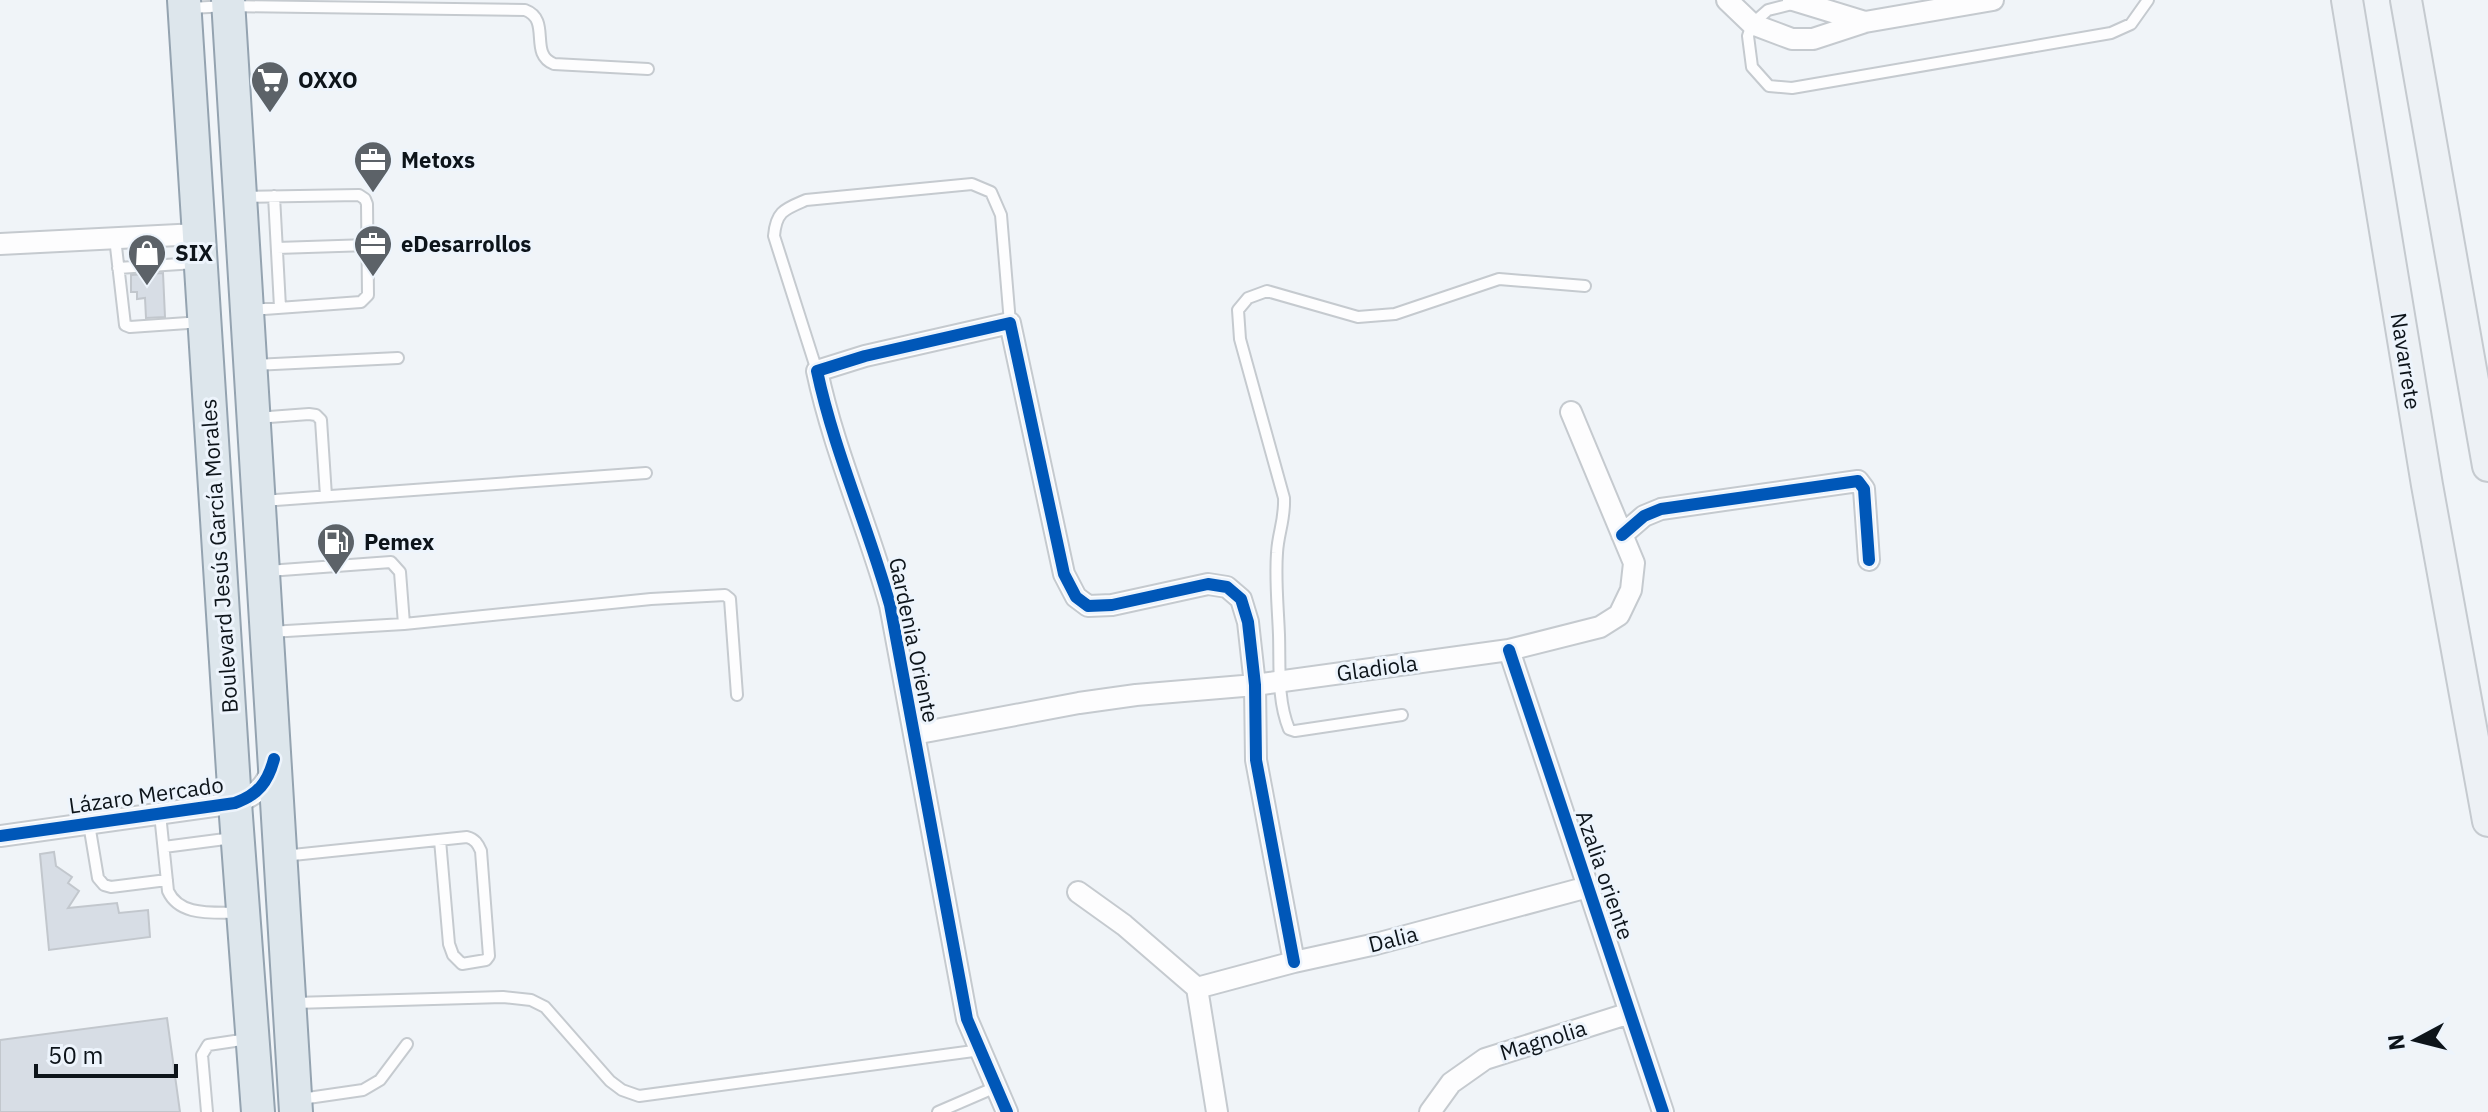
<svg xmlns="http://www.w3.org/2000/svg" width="2488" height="1112" font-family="'IBM Plex Sans',sans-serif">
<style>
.building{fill:#d7dde5;stroke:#c2c7cd;stroke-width:2}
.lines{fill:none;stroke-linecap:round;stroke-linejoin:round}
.service-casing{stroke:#c5cacf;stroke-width:14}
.minor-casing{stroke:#c5cacf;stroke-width:24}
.secondary-casing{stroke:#c5cacf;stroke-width:34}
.primary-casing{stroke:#94a3b0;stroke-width:36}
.service{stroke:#fdfdfe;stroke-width:10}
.minor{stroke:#fdfdfe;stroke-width:20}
.secondary{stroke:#edf1f5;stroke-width:30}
.primary{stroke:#dde6ec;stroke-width:32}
.cycleway-casing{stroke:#edf4fc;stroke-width:17}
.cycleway{stroke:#0057b8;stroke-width:12}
.labels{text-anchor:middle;stroke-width:6;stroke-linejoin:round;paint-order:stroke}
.poi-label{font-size:22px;font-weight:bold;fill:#0d141a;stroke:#edf4fc;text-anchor:start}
.street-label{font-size:22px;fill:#0d141a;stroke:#edf4fc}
</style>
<rect width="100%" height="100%" fill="#f0f4f8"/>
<!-- building -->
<path class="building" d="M163,273L165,317L146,318L145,298L137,299V292H131V275Z
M54,852L56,866L72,877L68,883L79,891L68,908L117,903L119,913L148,910L150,937L49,950L40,854Z
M167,1018L180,1112H0V1040Z"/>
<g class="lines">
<!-- service casing -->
<g class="service-casing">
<path id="service" d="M1796,3L1768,10L1752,24L1748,36L1752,67L1769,86L1792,88L2111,33L2131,24L2148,0
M190,8L228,6L525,10C552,20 528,54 554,64L648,69
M274,196L280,307
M245,197L359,195L365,199L367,204L368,295L361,302L250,310
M115,238L125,325L130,327L202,322
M277,248L369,245
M118,268L196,263
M253,365L398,358
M817,371L774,236C776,211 785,209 806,200L972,184L991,192L1001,215L1010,323
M256,418L309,414L316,415L321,420L326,496
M262,501L646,473
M268,571L391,562L400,572L404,624L270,632
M404,624L651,599L725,595L730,599L737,695
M1402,715L1295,731L1289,729C1277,700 1280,665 1279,635C1278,608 1275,580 1277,553C1278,533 1285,520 1284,498L1240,339L1238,310L1248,298L1267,291L1358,317L1395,314L1499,279L1585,286
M160,814L168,891C180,917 213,912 238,913
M89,824L98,878L104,885L111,887L167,880
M164,847L233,838
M283,856L467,837C475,839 478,844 481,851L489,956L486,960L462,964L453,955L449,944L440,840
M294,1003L503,997L531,1000L545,1007L610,1081L622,1090L639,1096L981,1050
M301,1099L363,1090L380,1080L407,1044
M207,1112L202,1055L208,1045L248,1039
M938,1112L996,1087"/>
</g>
<!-- minor casing -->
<g class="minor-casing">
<path id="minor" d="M1727,0L1752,24L1792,39H1813L1865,22L1993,0
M1793,0L1865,22
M0,244L198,234
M1622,535L1644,516L1661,509L1858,481L1864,489L1869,560
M1509,650L1663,1112
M914,734L1079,703L1136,695L1255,685L1509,650L1600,627L1619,615L1631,590L1634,563L1571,412
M0,836L235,803C253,797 267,787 272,767
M1078,892L1124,925L1197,988
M1197,988L1294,962L1376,944L1588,887
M1197,988L1217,1112
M1007,1112L967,1019L890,605C868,526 834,451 817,371L865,356L1010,323L1064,574L1076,597L1088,606L1112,605L1208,584L1227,587L1241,599L1248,622L1255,685L1256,760L1294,962
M1430,1112L1451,1083L1485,1059L1630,1013"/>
</g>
<!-- secondary casing -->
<g class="secondary-casing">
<path id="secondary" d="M2347,0L2427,485L2488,821
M2406,0L2488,466"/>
</g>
<!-- primary casing -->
<g class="primary-casing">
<path id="primary" d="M184,0L235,803L258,1112
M228,0L296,1112"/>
</g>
<!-- service -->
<use href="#service" class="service"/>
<!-- minor -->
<use href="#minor" class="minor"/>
<!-- secondary -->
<use href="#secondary" class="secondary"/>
<!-- primary -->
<use href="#primary" class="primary"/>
<!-- cycleway casing -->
<g class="cycleway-casing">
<path id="cycleway" d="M1622,535L1644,516L1661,509L1858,481L1864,489L1869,560
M1509,650L1663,1112
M0,836L235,803C258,795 268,782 274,759
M1007,1112L967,1019L890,605C868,526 834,451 817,371L865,356L1010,323L1064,574L1076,597L1088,606L1112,605L1208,584L1227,587L1241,599L1248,622L1255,685L1256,760L1294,962"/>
</g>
<!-- cycleway -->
<use href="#cycleway" class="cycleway"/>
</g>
<!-- icons -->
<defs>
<g id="supermarket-pin" transform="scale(2)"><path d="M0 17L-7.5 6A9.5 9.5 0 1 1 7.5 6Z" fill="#5c6268" stroke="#edf4fc"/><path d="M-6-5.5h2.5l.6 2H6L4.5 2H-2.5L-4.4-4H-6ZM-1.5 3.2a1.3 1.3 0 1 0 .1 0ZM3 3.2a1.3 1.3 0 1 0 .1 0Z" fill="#fff"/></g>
<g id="office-pin" transform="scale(2)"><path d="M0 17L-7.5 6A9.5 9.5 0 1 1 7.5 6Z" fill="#5c6268" stroke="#edf4fc"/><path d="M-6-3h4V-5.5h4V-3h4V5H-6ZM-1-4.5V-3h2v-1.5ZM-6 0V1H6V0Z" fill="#fff"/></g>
<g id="shop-pin" transform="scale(2)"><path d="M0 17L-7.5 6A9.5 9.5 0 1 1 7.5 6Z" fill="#5c6268" stroke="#edf4fc"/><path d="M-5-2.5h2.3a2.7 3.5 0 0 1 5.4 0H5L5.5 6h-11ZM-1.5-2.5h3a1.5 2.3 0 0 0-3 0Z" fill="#fff"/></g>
<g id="fuel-pin" transform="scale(2)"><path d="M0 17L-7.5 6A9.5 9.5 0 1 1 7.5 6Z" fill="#5c6268" stroke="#edf4fc"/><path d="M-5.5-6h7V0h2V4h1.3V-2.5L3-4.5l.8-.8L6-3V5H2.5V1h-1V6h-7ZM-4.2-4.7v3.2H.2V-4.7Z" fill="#fff"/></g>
</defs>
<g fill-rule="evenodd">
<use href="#supermarket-pin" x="270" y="80"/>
<use href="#office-pin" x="373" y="160"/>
<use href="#office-pin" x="373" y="244"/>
<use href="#shop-pin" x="147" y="253"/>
<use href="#fuel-pin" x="336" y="542"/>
</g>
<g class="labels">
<!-- poi labels -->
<g class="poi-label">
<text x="298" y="88">OXXO</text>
<text x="401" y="168">Metoxs</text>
<text x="401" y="252">eDesarrollos</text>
<text x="175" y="261">SIX</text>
<text x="364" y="550">Pemex</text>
</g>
<!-- street labels -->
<g class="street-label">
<text transform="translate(2406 361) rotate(81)" y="8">Navarrete</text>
<text transform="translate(219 556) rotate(-94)" y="8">Boulevard Jesús García Morales</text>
<text transform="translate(914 640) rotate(78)" y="8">Gardenia Oriente</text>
<text transform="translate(1377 668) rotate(-8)" y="8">Gladiola</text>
<text transform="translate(146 795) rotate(-8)" y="8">Lázaro Mercado</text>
<text transform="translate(1605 875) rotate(71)" y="8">Azalia oriente</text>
<text transform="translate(1393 939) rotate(-14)" y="8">Dalia</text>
<text transform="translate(1543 1040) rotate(-17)" y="8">Magnolia</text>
</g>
</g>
<!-- north arrow -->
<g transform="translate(2416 1040) rotate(263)" stroke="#edf4fc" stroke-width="6" paint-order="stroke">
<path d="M0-6L14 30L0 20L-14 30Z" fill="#0d141a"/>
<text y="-12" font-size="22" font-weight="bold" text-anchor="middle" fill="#0d141a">N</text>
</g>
<!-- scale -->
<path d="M36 1064v12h140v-12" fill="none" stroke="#0d141a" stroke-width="4"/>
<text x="48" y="1064" font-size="24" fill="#0d141a" stroke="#edf4fc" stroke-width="6" paint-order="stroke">50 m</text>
</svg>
